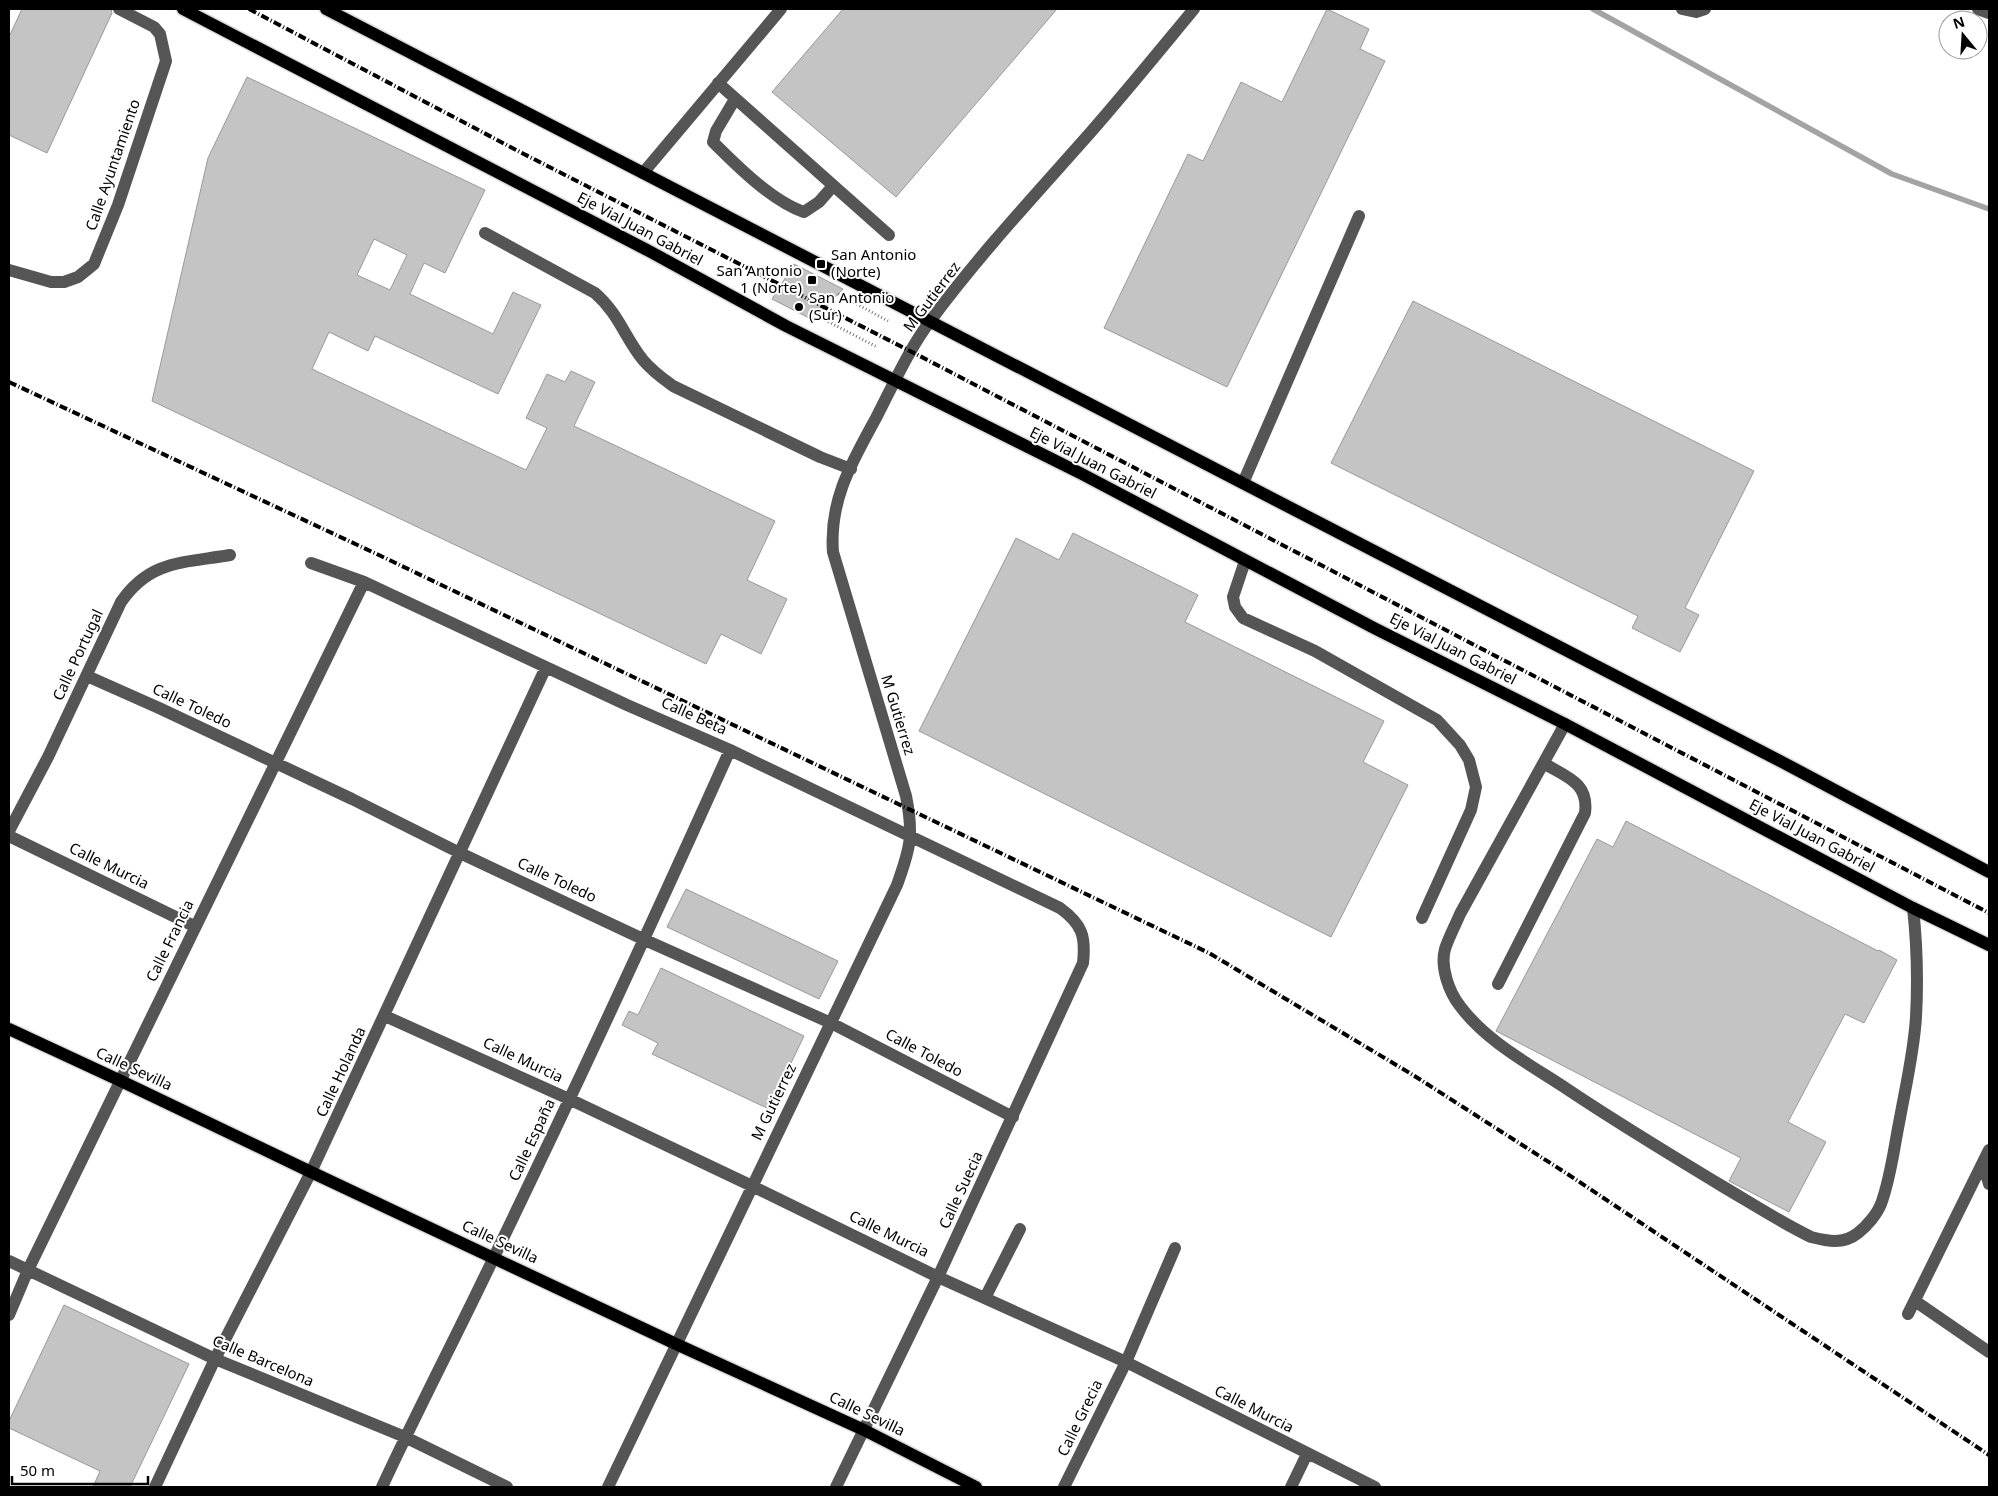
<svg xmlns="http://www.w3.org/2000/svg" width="1998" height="1496" font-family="'Noto Sans',sans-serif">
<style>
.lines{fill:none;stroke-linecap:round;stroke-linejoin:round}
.stream{stroke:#a3a3a3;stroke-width:5.5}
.building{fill:#c4c4c4;stroke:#999;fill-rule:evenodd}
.major-casing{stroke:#dbdbdb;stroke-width:15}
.path{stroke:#777;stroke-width:3;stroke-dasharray:1 2.5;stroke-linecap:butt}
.minor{stroke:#555;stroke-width:12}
.major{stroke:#000;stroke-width:12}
.rail{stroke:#000;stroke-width:4;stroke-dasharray:8 2.5 1 2.5;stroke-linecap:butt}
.poi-dot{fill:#000;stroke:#fff;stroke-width:2}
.labels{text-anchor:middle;stroke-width:4;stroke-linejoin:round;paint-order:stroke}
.street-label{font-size:15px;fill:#000;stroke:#fff}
.poi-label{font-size:15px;fill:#000;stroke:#fff;text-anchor:start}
</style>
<rect width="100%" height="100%" fill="#fff"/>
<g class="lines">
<!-- stream -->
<path class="stream" d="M1593,9L1892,174L1989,209"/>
</g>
<!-- building -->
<path class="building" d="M22,9H111L112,13L47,153L9,135V37Z
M843,9H1057L896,197L772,92Z
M1327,9L1369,29L1360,49L1385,61L1227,387L1104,328L1188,154L1203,161L1241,82L1282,102Z
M247,77L485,190L445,273L424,263L410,294L493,334L513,292L541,305L498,394L375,336L368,351L329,332L312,369L526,470L547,428L526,418L547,374L565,382L571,371L595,382L574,426L775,521L747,580L787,599L761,654L721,634L706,664L152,401L208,158ZM374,239L407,255L390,290L357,275Z
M794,264L843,289L813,320L772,299Z
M1413,301L1754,471L1685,608L1699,615L1680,652L1632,628L1638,616L1331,463Z
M1073,533L1198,595L1185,622L1384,721L1363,762L1408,785L1331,937L919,731L1016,538L1059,560Z
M1626,821L1878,951L1879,950L1897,960L1864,1023L1845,1014L1788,1122L1826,1142L1789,1212L1729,1181L1741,1158L1496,1031L1597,839L1613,847Z
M686,889L838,961L819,999L667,927Z
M661,968L804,1036L769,1109L652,1054L658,1043L622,1025L629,1011L638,1015Z
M64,1305L189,1364L130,1487H93L100,1471L9,1428V1421Z"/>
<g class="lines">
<!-- major casing -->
<g class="major-casing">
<path id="major" d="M183,9L649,251L786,326L1082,474L1374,628L1565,724L1913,908L1989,945
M326,9L1782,762L1989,872
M9,1029L121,1081L311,1172L676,1344L864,1430L976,1487"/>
</g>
<!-- path -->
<path class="path" d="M838,294L888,321
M825,320L877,347"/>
<!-- minor -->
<path class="minor" d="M1682,9L1696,12L1705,9
M1978,9L1989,13
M718,83L889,235
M735,99L716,131L713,142C737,166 772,201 804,212L819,202L833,186
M643,173L781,9
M485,233L595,293C619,314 625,338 643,360C652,371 662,378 673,386L820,457L851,469
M9,270L51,282H64L78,277L94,264L118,205L166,61L160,34L154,27L119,9
M1243,483L1359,216
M1245,561L1233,597L1235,607L1243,618L1315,651L1437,720L1460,745L1469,760L1476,787L1471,810L1422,918
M311,563L364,582L627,705L730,750L1060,908C1082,924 1086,936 1083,963L938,1277L836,1487
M87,676L159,708L352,799L460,853L645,940L831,1023L1013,1117
M1565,724L1460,914C1455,926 1449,937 1445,949C1440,967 1449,992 1460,1006C1486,1041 1529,1064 1564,1087C1616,1122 1669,1154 1722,1186C1751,1203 1780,1222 1811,1237C1827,1241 1843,1245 1858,1233C1867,1226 1877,1214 1881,1204C1891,1177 1894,1147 1900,1118C1906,1085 1914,1051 1916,1017C1918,980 1917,944 1913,908
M9,831L48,757L121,602C150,560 183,563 230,555
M9,836L194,926
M1498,984L1585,813C1589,783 1567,777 1545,764
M385,1016L569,1099L752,1186L938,1277L1126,1362L1375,1487
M1983,1163L1989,1184
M9,1261L215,1359L405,1437L507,1487
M985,1298L1020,1229
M1915,1301L1989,1352
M1908,1314L1989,1150
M9,1315L28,1270L364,582
M155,1487L215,1359L311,1172L546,667
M382,1487C418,1409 458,1333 495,1255C576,1088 654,919 730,750
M608,1487L897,885C910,849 914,835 906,796L833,552C829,500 852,462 876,418C892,387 910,347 931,320C980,254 1036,194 1090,133C1126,92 1160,50 1194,9
M1064,1487L1126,1362L1175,1248
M1291,1487L1307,1454"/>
<!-- major -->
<use href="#major" class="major"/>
<!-- rail -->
<path class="rail" d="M249,9L520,152L912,352L1989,913
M9,382L381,556L1209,953L1413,1075L1569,1175L1989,1455"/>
</g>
<!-- markers -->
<g class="poi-dot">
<rect x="816" y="259" width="10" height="10" rx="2.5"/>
<rect x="807" y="275" width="10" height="10" rx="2.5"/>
<circle cx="799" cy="307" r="5"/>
</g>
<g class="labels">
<!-- street labels -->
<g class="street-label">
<text transform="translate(113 165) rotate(-71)" y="5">Calle Ayuntamiento</text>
<text transform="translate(640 229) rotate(28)" y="5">Eje Vial Juan Gabriel</text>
<text transform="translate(932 297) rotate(-53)" y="5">M Gutierrez</text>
<text transform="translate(1093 463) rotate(27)" y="5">Eje Vial Juan Gabriel</text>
<text transform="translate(1453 649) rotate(27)" y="5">Eje Vial Juan Gabriel</text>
<text transform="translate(78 655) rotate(-65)" y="5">Calle Portugal</text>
<text transform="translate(192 706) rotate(25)" y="5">Calle Toledo</text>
<text transform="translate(898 715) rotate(73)" y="5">M Gutierrez</text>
<text transform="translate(694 716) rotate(24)" y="5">Calle Beta</text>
<text transform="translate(1812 836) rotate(28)" y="5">Eje Vial Juan Gabriel</text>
<text transform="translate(109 866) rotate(26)" y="5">Calle Murcia</text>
<text transform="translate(557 880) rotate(25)" y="5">Calle Toledo</text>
<text transform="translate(170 941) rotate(-64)" y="5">Calle Francia</text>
<text transform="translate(924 1053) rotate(28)" y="5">Calle Toledo</text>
<text transform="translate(523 1060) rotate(25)" y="5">Calle Murcia</text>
<text transform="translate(134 1069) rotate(25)" y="5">Calle Sevilla</text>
<text transform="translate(341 1072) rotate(-65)" y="5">Calle Holanda</text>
<text transform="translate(774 1102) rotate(-64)" y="5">M Gutierrez</text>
<text transform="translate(532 1140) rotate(-65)" y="5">Calle España</text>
<text transform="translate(961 1190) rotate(-65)" y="5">Calle Suecia</text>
<text transform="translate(889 1234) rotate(26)" y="5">Calle Murcia</text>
<text transform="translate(500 1242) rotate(25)" y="5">Calle Sevilla</text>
<text transform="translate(263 1361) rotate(23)" y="5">Calle Barcelona</text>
<text transform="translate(1254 1409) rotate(27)" y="5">Calle Murcia</text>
<text transform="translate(867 1414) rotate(26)" y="5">Calle Sevilla</text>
<text transform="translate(1080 1418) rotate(-64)" y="5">Calle Grecia</text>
</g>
<!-- poi labels -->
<g class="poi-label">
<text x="831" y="260">San Antonio<tspan x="831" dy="17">(Norte)</tspan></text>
<text x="802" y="276" text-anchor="end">San Antonio<tspan x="802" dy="17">1 (Norte)</tspan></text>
<text x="809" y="303">San Antonio<tspan x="809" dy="17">(Sur)</tspan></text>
</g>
</g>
<!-- border -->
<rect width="1998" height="1496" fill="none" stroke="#000000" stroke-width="20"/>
<!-- north arrow -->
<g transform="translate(1963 35) rotate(342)"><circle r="24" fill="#ffffff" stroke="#999999"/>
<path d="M0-4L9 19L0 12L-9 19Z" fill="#000000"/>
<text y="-8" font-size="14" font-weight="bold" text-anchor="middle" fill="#000000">N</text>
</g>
<!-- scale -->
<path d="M12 1476v8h136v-8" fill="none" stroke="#000000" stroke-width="2.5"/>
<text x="20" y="1476" font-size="15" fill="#000000" stroke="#ffffff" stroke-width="4" paint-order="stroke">50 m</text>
</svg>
